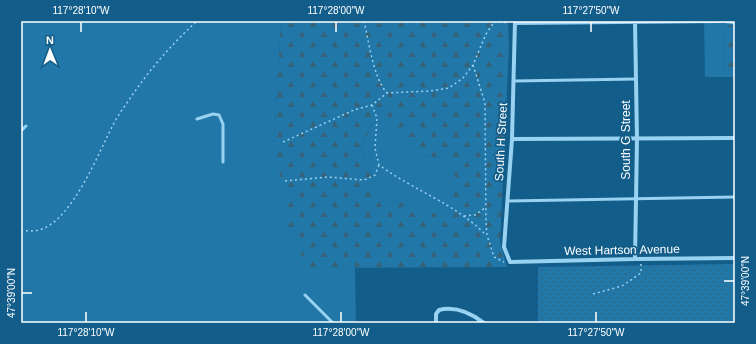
<svg xmlns="http://www.w3.org/2000/svg" width="756" height="344" font-family="Arial,sans-serif">
<style>
.grass{fill:#2178a8}
.forest{fill:url(#forest-firs);fill-rule:evenodd}
.park{fill:url(#park-dots)}
.lines{fill:none;stroke-linecap:round;stroke-linejoin:round}
.path{stroke:#98d1f1;stroke-width:1.5;stroke-dasharray:2 3;stroke-linecap:butt}
.lane{stroke:#98d1f1;stroke-width:3}
.street{stroke:#98d1f1;stroke-width:4}
.ticks{fill:none;stroke:#fff;stroke-width:1.5}
.labels{text-anchor:middle;stroke-width:3.5;stroke-linejoin:round;paint-order:stroke}
.street-label{font-size:12px;fill:#fff;stroke:#125d89}
.neatline{fill:none;stroke:#fff;stroke-width:1.5}
.ticks-label{font-size:10px;text-anchor:middle;fill:#fff}
</style>
<defs>
<pattern id="forest-firs" width="22" height="20" patternUnits="userSpaceOnUse"><rect width="22" height="20" fill="#2178a8"/><path d="M5 1l3.5 6h-7zM16 11l3.5 6h-7z" fill="#36627a"/></pattern>
<pattern id="park-dots" width="8" height="8" patternUnits="userSpaceOnUse"><rect width="8" height="8" fill="#2178a8"/><path d="M2 2h.1M6 6h.1" fill="none" stroke="#36627a" stroke-width="1.8" stroke-linecap="round"/></pattern>
</defs>
<rect width="100%" height="100%" fill="#125d89"/>
<!-- grass -->
<path class="grass" d="M21,21H281L274,139L311,268H355L356,323H21Z
M704,21H735V26L723,25L724,77H705Z
M387,120L415,153L446,159L454,170V205L445,213H426L379,194L361,149L372,123Z"/>
<!-- forest -->
<path class="forest" d="M281,21H508L509,45L500,242L507,267L311,268L290,240L274,139ZM387,120L392,135L415,153L446,159L454,170V205L445,213H426L379,194L361,149L372,123Z
M723,25L735,26V77H724Z"/>
<!-- park -->
<path class="park" d="M735,264V323H538V267Z"/>
<g class="lines">
<!-- path -->
<path class="path" d="M364,21C369,42 373,77 387,93
M494,21L509,23
M473,65L485,103L486,223L487,235L494,257L504,262
M372,105L377,118L375,148L379,165C413,190 456,204 486,235
M283,142L354,110L372,105L387,93L430,91L449,88L463,78L473,65L486,34L494,22
M285,181L328,177L364,180L375,175L379,165
M464,216L475,215L485,208
M21,230C28,231 35,232 42,229C73,218 99,152 113,125C118,115 125,106 131,97C150,69 172,44 197,21
M593,294L622,286L641,273V264"/>
<!-- lane -->
<path class="lane" d="M514,81L636,79
M197,119L213,114L219,115L223,124V162
M21,131L26,126
M508,201L735,197
M305,295L333,323"/>
<!-- street -->
<path class="street" d="M515,21L512,139L504,247L510,262L635,259L735,258
M725,21L735,22
M515,23L721,21
M512,139L735,138
M635,259L637,139L635,21
M436,323V314L439,310C455,306 471,313 484,323"/>
</g>
<!-- ticks -->
<path class="ticks" d="M81,22V32M336,22V32M591,22V32M724,281H734M22,293H32M86,312V322M341,312V322M596,312V322"/>
<g class="labels">
<!-- street labels -->
<g class="street-label">
<text transform="translate(626 140) rotate(-90)" y="4">South G Street</text>
<text transform="translate(501 142) rotate(-87)" y="4">South H Street</text>
<text transform="translate(622 250) rotate(-1)" y="4">West Hartson Avenue</text>
</g>
</g>
<!-- border -->
<rect width="756" height="344" fill="none" stroke="#125d89" stroke-width="44"/>
<!-- north arrow -->
<g transform="translate(50 50) rotate(359)" stroke="#125d89" stroke-width="3" paint-order="stroke">
<path d="M0-3L7 15L0 10L-7 15Z" fill="#ffffff"/>
<text y="-6" font-size="11" font-weight="bold" text-anchor="middle" fill="#ffffff">N</text>
</g>
<rect x="22" y="22" width="712" height="300" class="neatline"/>
<g class="ticks-label">
<text x="81" y="14">117°28'10"W</text>
<text x="336" y="14">117°28'00"W</text>
<text x="591" y="14">117°27'50"W</text>
<text transform="translate(745 281) rotate(-90)" y="4">47°39'00"N</text>
<text transform="translate(11 293) rotate(-90)" y="4">47°39'00"N</text>
<text x="86" y="336">117°28'10"W</text>
<text x="341" y="336">117°28'00"W</text>
<text x="596" y="336">117°27'50"W</text>
</g>
</svg>
